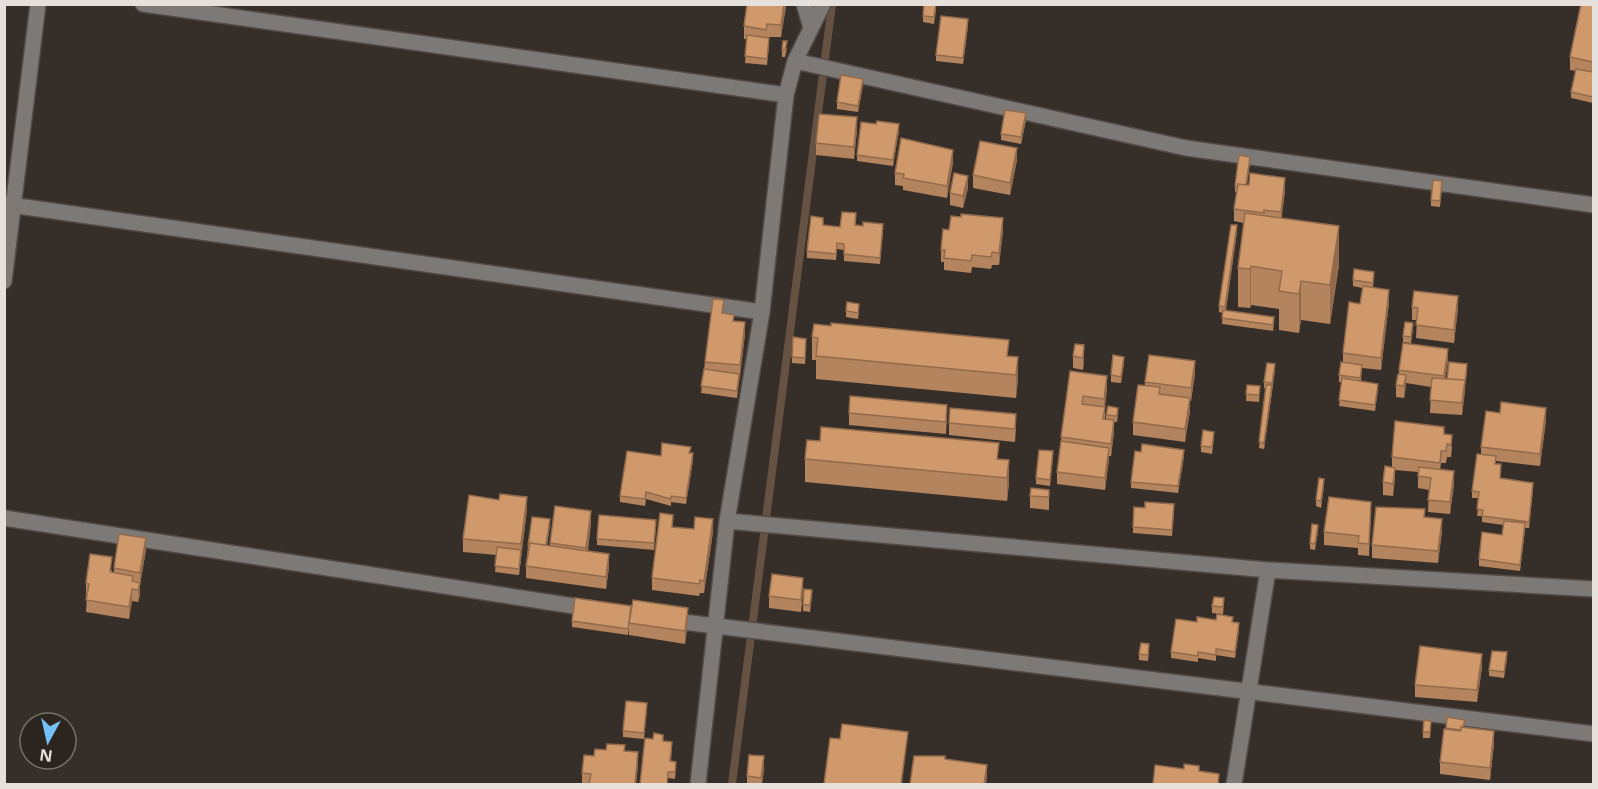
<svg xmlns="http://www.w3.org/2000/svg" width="1598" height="789" font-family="'Noto Sans',sans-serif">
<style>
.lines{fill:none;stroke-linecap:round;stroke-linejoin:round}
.stream{stroke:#655242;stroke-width:8}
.minor-casing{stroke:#524a46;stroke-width:18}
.minor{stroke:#7c7976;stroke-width:15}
.wall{fill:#b3845d}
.shaded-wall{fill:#926b4c}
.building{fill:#d0996c;stroke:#926b4c;stroke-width:1.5}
</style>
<rect width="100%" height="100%" fill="#362e29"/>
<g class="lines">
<!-- stream -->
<path class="stream" d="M732,784L832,4"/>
<!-- minor casing -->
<g class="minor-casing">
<path id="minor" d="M143,4L786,95
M804,4L811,28
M795,61L1186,148L1594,205
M4,204L762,312
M4,281L38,4
M4,518L593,609
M727,521L1268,570L1594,589
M667,620L1594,734
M698,784L727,521L762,312L786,95L795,61L823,4
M1234,784L1268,570"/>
</g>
<!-- minor -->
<use href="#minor" class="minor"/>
</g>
<!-- wall -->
<path class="wall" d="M786,4L781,37H767L769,45L767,65L745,63L747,39H744V26Z
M1593,4V103L1571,98V92L1576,71L1570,70V57Z
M936,10L934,24L923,22V16Z
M968,25L963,64L936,61V55Z
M787,48L785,57H782V50Z
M863,85L858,112L837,109V102Z
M1026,120L1021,144L1001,140V134Z
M857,130L854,159L816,155V143Z
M899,130L893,166L857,161V155Z
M1017,160L1010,195L973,188V175Z
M953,162L947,198L903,190V186L895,185V173Z
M1250,163L1247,185L1285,191L1281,218L1339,265L1330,324L1301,320L1299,333L1279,330V309L1251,305L1250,308L1238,307V268L1244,223L1234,221V209L1237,193L1235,192V186Z
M968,188L963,208L950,205V193Z
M1442,188L1440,207L1431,206V200Z
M856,219V225L883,230L880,264L844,261V250L837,249L836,260L807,258V251L823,225L840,227Z
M949,230H1003L999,265H992L991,269L972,267L971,273L944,270V262H941V250Z
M1237,232L1226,310L1274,323L1273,331L1222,324L1223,313L1219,312V306Z
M1374,278L1373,287L1389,302L1381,370L1362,368L1361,381L1378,390L1375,411L1339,406L1342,382H1339V375L1343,362V353L1360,304L1362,288L1353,286V280Z
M1412,307L1458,308L1454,343L1416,338L1417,320H1412Z
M859,310L858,319L846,317V311Z
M724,314L734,321L745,334L737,398L701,393L705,362Z
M1413,329L1411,343L1403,342V336Z
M812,337L1009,356L1018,379L1016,398L816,379V360H812Z
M806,345L805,364L792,363V357Z
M1073,356L1084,358L1083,370L1073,368Z
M1448,361L1445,379H1447L1467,370L1462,415L1430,413L1431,387L1406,383L1404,398L1396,397V385L1399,374V370Z
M1124,363L1121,383L1111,382V375Z
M1275,370L1264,449L1259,448L1266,388H1264V382Z
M1070,371L1107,388L1105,407V419H1106V415L1118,414L1117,422H1114V432L1111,456H1109L1105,490L1057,484V472Z
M1195,373L1191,401H1190V411L1185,442L1133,435V422L1145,385V382Z
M1247,385L1260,386L1259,402L1246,401Z
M849,413L947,417L946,434L849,425Z
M1546,420L1540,466L1496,461L1495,464L1501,471L1500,478L1533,489L1529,528H1525L1520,571L1479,566V559L1502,535L1503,525L1482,522V516H1477L1479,498H1472V491L1481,454V447Z
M949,423L1016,427L1015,442L949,435Z
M1444,434L1452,447L1451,457H1447L1446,463H1441L1440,470L1454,484L1450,514L1428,512L1429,490L1418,488V472L1395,470L1393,496L1383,495V482L1392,467V457Z
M1214,438L1212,454L1201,452V446Z
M691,453L693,460L686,504L671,502V506L646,499L645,506L620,502V496L661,456Z
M1184,456L1178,493L1131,488V482Z
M1053,457L1050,486L1036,484V478Z
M805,459H999L1009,483L1007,501L805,482Z
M1324,485L1321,508L1316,506V500Z
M1049,490V510L1030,508V496Z
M1145,508L1174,510L1172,536L1133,533V527Z
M527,509L519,575L495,572L497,555L463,552V539Z
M1371,514L1369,556L1358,555V548L1324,545V532Z
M1425,517L1442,531L1438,563L1372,558V545Z
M591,523L588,551L609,567L606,589L526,578V566L528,546L550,526L547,546H550V543Z
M656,526L654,550L597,545V539Z
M673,527L713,532L704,593H700L699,596L652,590V578Z
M1318,531L1315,550L1310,549V543Z
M146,550L140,585V595L138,602L132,601L129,619L86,612L87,596L86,595V583L112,570V572H114V568Z
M803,590L801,612L769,608V596Z
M812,596L810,612L803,611V605Z
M1224,604L1223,614L1212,613V606Z
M572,621H688L685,644L629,635V628L628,635L572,627Z
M1197,622H1233L1239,629L1235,658L1216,655V661L1198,658V662L1171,658V652Z
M1149,650L1148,661L1139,660V654Z
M1507,659L1504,678L1489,676V670Z
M1482,667L1477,702L1415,697V685Z
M647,709L644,739L623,737V731Z
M1431,727L1430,738H1423V732Z
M1464,727L1494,743L1490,780L1440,774V762Z
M663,741L672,748L671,761L676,768L675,779L668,778Z
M625,751L638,765L636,784H582V773L594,756Z
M764,768L762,784H747V776Z"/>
<!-- shaded-wall -->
<path class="shaded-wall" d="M784,4H786V8L781,37V25Z
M968,19V25L963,64V58Z
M863,79V85L858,112V106Z
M1026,113V120L1021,144V137Z
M857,117V130L854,159V147Z
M899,124V130L893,166V160Z
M1017,148V160L1010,195V183Z
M953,150V162L947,198V186Z
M968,176V188L963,208V196Z
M1285,178V191L1281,224V212Z
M1003,218V230L999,265V253Z
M1237,225V232L1225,313V307Z
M1339,226V265L1330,324V285Z
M1251,266V305L1250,308V269Z
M1301,281V320L1299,333V294Z
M1389,290V302L1381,370V358Z
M1458,296V308L1454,343V330Z
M745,322V334L740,377V365Z
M1084,345V358L1083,370V358Z
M1448,349V361L1444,388V376Z
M1018,357V379L1016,398V375Z
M1195,361V373L1191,401V388Z
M1406,375V387L1404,398V386Z
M1107,376V388L1104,411V399Z
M1465,380V392L1462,415V403Z
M1272,385V392L1264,449V443Z
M1190,398V411L1185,442V429Z
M1546,408V420L1540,466V454Z
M1114,420V432L1111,456V444Z
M1109,448V460L1105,490V478Z
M1184,450V456L1178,493V486Z
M693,453V460L686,504V498Z
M1009,460V483L1007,501V478Z
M1395,468V480L1393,496V484Z
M1454,471V484L1450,514V502Z
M1324,479V485L1321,508V501Z
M1533,483V489L1529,528V522Z
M527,497V509L519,575L521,544Z
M591,511V523L586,561V548Z
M713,519V532L704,593V581Z
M1442,519V531L1438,563V551Z
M1525,523V530L1520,571V565Z
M146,538V550L140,585V573Z
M609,554V567L606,589V577Z
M803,578V590L801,612V600Z
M140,583V595L138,602V590Z
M132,589V601L129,619V607Z
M688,608V621L685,644V631Z
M1239,623V629L1235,658V652Z
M1482,654V667L1477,702V690Z
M1494,731V743L1490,780V768Z
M908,732L902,784H901Z
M638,752V765L636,784H635Z
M764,756V768L762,784H761Z
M987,765V777L986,784H984Z"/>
<!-- building -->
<path class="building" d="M747,4H784L781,25L767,24L766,30L744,26Z
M924,4H936L934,17L923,16Z
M1581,4H1593V62L1570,57Z
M941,16L968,19L963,58L936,55Z
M747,35L769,38L767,59L745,56Z
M783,41H787L785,50H782Z
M1576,69L1593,72V97L1571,92Z
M841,75L863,79L858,106L837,102Z
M1005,110L1026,113L1021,137L1001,134Z
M819,114L857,117L854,147L816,143Z
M877,121L899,124L893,160L857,155L861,122L876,124Z
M901,138L953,150L947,186L903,178L904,174L895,173Z
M980,141L1017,148L1010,183L973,175Z
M1239,155L1250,157L1246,185L1238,184V186H1235Z
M954,173L968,176L963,196L950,193Z
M1250,173L1285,178L1281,212L1264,210V213L1234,209L1238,184L1249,185Z
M1433,180L1442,181L1440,201L1431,200Z
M842,212L856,213L855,225L863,226V222L883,224L880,258L844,254V244L837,243L836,254L807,251L811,216L823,218V225L840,227Z
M1245,213L1339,226L1330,285L1301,281L1299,294L1279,291L1282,271L1251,266L1250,269L1238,268Z
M961,214L1003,218L999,253L992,252L991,257L972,255L971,261L944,258L945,250H941L943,229L949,230L951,216L961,217Z
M1231,225H1237L1225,307L1219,306Z
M1354,269L1374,272L1373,283L1353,280Z
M1363,286L1389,290L1381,358L1343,353L1349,302L1360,304Z
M1414,291L1458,296L1454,330L1416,325L1418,308L1412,307Z
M713,299L724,300L722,313L734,315L733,321L745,322L740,365L705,362Z
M847,302L859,304L858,313L846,311Z
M1223,310L1274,317L1273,325L1222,318Z
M1405,322L1413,323L1411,337L1403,336Z
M831,323L1009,340L1007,356L1018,357L1016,375L816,356L818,338L812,337L814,324L831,326Z
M793,337L806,339L805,358L792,357Z
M1403,343L1448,349L1444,376L1399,370Z
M1075,344L1084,345L1083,358L1073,356Z
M1113,355L1124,357L1121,377L1111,375Z
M1149,355L1195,361L1191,388L1145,382Z
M1341,362L1362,365L1360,378L1339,375Z
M1449,362L1467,364L1465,384V380L1447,379Z
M1267,363L1275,364L1272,383L1264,382Z
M704,369L739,374L737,391L701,386Z
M1070,371L1107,376L1104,399L1083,396L1082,404L1105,407L1103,419L1114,420L1111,444L1061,437Z
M1398,374L1406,375L1404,386L1396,385Z
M1342,378L1378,384L1375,405L1339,400Z
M1432,378L1465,380L1462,403L1430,400Z
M1138,385L1160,387L1159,394L1190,398L1185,429L1133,422Z
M1247,385L1260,386L1259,395L1246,394Z
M1266,385H1272L1264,443L1259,442Z
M850,396L947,405L946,422L849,413Z
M1501,402L1546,408L1540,454L1481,447L1486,411L1500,413Z
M1108,406L1118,408L1117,416L1106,415Z
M950,408L1016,414L1015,429L949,423Z
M1395,421L1444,427V434L1452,435L1451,445L1447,444L1446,451H1441L1440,463L1392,457Z
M821,427L999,443L997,459L1009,460L1007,478L805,459L807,440L820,441Z
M1203,430L1214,432L1212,447L1201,446Z
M1061,441L1109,448L1105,478L1057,472Z
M662,443L691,447L689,453H693L686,498L671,496V499L646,492L645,499L620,496L627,451L661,456Z
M1142,444L1184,450L1178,486L1131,482L1135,451L1141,452Z
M1039,450L1053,451L1050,480L1036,478Z
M1477,454L1496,456L1495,464H1501L1500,478L1533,483L1529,522L1482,516L1483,510L1477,509L1479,492L1472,491Z
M1385,466L1395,468L1393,484L1383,482Z
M1419,467L1454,471L1450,502L1428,500L1431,478L1418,476Z
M1319,478L1324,479L1321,501L1316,500Z
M1031,488L1049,490V497L1030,496Z
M500,494L527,497L521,544L463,539L469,495L499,500Z
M1329,497L1371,502L1369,544L1358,543L1359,536L1324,532Z
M1145,502L1174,504L1172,530L1133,527L1134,507L1145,508Z
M555,506L591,511L586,548L550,543Z
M1376,507L1425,509L1424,517L1442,519L1438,551L1372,545Z
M660,513L673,515L672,527L694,529L695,517L713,519L704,581L700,580L699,584L652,578Z
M599,515L656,520L654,543L597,539Z
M532,517L550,519L546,545L530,543L528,546Z
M1504,521L1525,523L1520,565L1479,559L1482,532L1502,535Z
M1312,524L1318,525L1315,544L1310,543Z
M119,534L146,538L140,573L114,568Z
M530,543L609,554L606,577L526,566Z
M497,547L521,550L519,569L495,566Z
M90,554L112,557L110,572L133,576L132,581L140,583L138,590L132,589L129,607L86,600L89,584L86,583Z
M772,574L803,578L801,600L769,596Z
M804,589L812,590L810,605H803Z
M1214,597L1224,598L1223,607L1212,606Z
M575,598L631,606L628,629L572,621Z
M633,600L688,608L685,631L629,623Z
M1217,614L1233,617L1232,622L1239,623L1235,652L1216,649V655L1198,652V656L1171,652L1176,619L1197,622V617L1216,620Z
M1141,643L1149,644L1148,655L1139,654Z
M1420,646L1482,654L1477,690L1415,685Z
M1492,651L1507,652L1504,672L1489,670Z
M626,701L647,703L644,733L623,731Z
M1447,717L1465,720L1463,727H1461V730L1446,728Z
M1424,720L1431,721L1430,732H1423Z
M842,724L908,732L901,784H824L830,738L840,739Z
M1461,727L1494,731L1490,768L1440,762L1444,729L1461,731Z
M654,733L663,735V741L672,742L670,761L676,762L675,772H668L667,784H640L645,738L653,739Z
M607,744L625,745L624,751L638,752L635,784H589L591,774L582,773L584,755L594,756L595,749L606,750Z
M749,755L764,756L761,778L747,776Z
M914,756H945V759L987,765L984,784H910Z
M1184,764L1199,766V771L1219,774L1218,784H1153L1155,765L1184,769Z"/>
<!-- border -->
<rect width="1598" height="789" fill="none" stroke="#e5e0dc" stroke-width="12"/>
<!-- north arrow -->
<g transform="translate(48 741) rotate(188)"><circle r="28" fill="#2c251f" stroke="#76706b" stroke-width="1.5"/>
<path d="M0-4.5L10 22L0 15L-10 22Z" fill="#73c1f6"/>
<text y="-9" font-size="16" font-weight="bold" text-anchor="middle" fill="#e5e0dc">N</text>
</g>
</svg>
